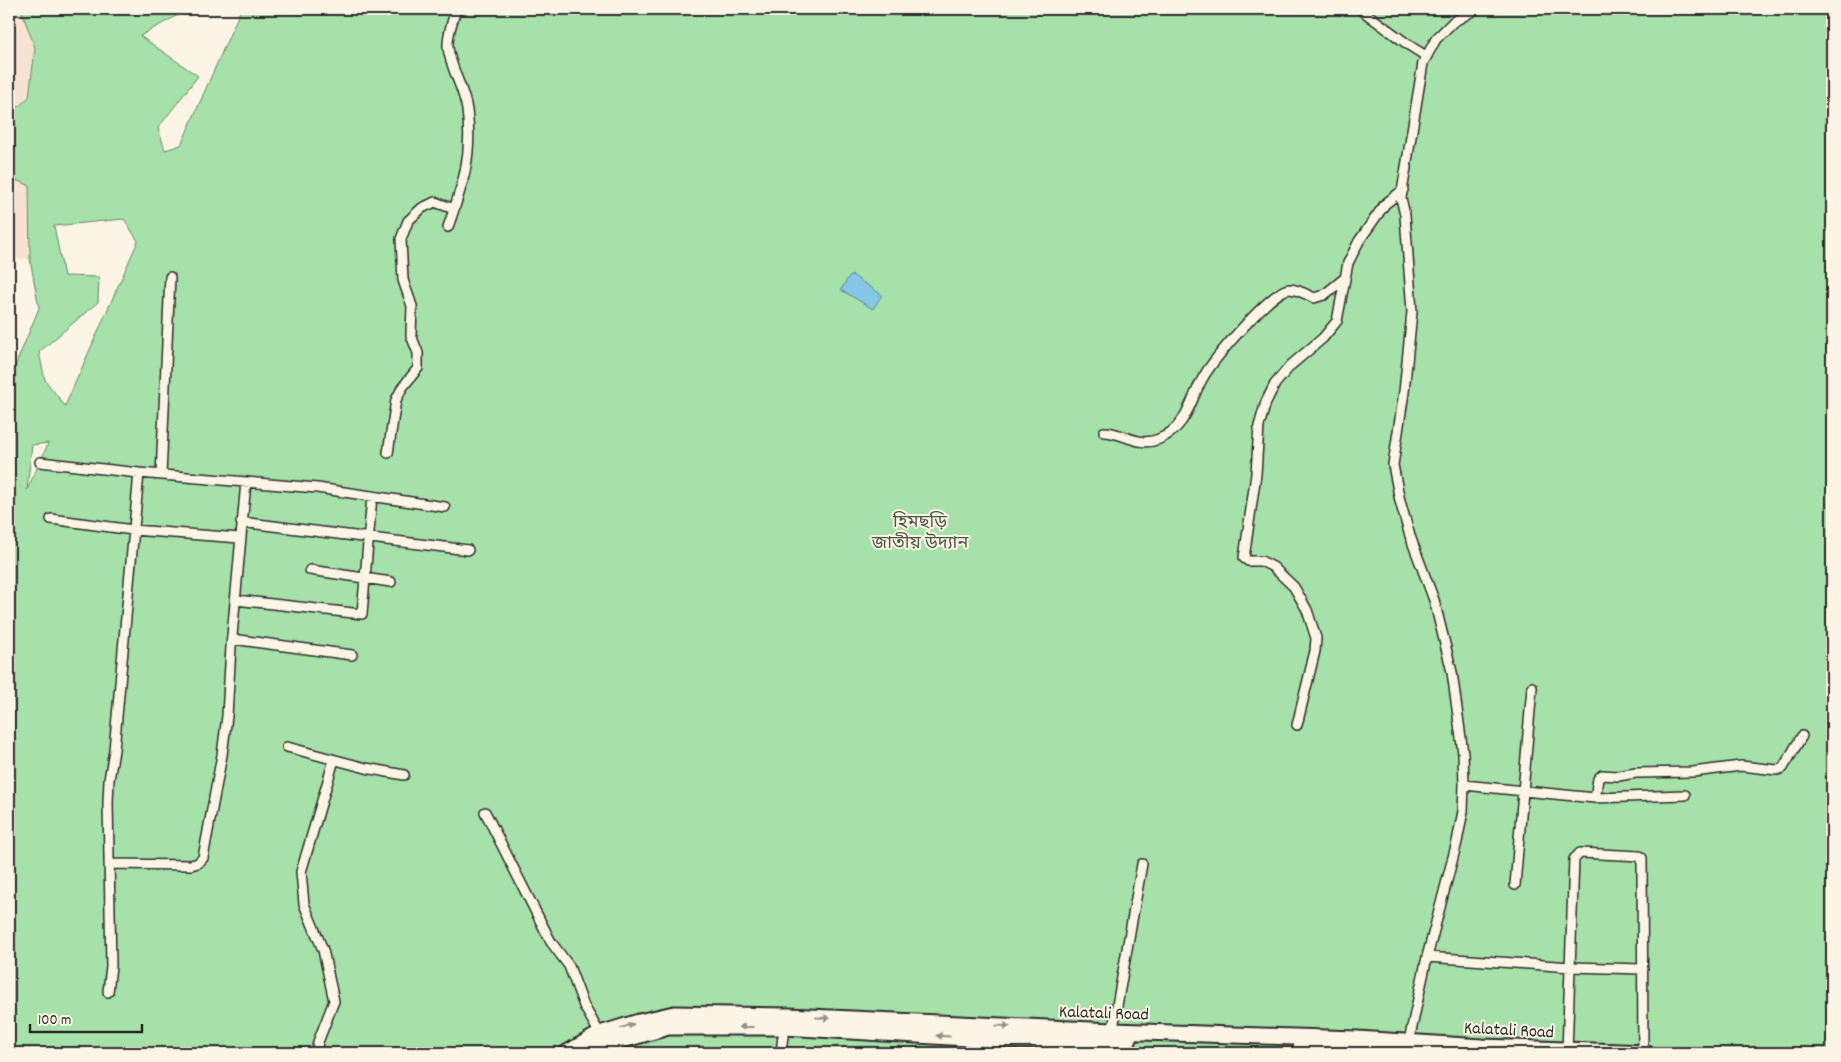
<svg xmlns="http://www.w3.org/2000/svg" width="1841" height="1062" font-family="Dekko,'Noto Sans Bengali',sans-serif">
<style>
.built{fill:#f8e2d2}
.green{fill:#a5e1a8;stroke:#68866a;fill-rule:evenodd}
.water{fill:#86c7e7;stroke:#62899c}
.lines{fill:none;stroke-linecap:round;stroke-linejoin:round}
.minor-casing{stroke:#2b2b2b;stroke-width:12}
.trunk-casing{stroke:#2b2b2b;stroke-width:19}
.minor{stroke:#fcf5e5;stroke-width:9}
.trunk{stroke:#fcf5e5;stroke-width:15}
.oneway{fill:#949088}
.labels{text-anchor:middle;stroke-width:4;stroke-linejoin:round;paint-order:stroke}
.park-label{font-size:18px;fill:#4a584a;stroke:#fcf5e5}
.street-label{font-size:18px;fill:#2b2b2b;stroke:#fcf5e5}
</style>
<rect width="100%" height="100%" fill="#fcf5e5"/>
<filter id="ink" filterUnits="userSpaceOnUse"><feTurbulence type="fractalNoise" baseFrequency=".02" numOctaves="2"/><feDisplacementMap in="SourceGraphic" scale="10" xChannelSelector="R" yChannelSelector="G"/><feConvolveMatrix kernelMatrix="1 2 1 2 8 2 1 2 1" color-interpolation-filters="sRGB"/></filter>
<g filter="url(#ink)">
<!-- built -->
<path class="built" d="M9,9H21L35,48L29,97L9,115Z
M9,178L29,185L30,259H9Z"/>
<!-- green -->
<path class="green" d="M21,9H189L140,36L198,76L158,128L165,150L181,145L241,9H1832V1053H9V381L39,308L30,259L29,185L9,178V115L29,97L35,48ZM124,219L138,241L65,406L45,380L39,352L98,302L99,277L64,276L54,226ZM48,443V444L27,490L32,445Z"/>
<!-- water -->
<path class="water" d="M852,275L882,295L873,309L841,290L848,278Z"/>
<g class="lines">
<!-- minor casing -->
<g class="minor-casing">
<path id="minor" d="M1360,9L1410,46L1426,56
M448,227C463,184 473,156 467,110C464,88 450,68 448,47C447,34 453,21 456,9
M1104,432C1123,432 1138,448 1159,439C1188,427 1190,399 1204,376C1214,359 1271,291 1289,289C1297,289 1306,294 1314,298L1324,295L1345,278
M388,453L396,400L402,388L418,368V353L411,335L412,306L403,280L401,239L408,221L422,208L435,202L454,209
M40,462L139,473L317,488L445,507
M161,475L170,277
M51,519L133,530L240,538
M241,522L468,550
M310,570L391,582
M236,600L362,614L372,496
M232,639L352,655
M1297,725L1315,651L1316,638L1307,610L1294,587L1273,567L1261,561H1248L1244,558L1256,474L1259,426L1266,402L1275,384L1291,365L1323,338L1337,321L1348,263L1359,241L1385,204L1403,190
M287,747L366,768L404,775
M1464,785L1595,798L1685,795
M1595,798L1598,779L1602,775L1618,776L1636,773L1693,772L1741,766L1777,770L1783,768L1802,736
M485,812L551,942L569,966L584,1006L600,1034
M109,864L191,865L198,863L203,858L222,755L227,716L231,647L246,482
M1515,885L1532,687
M1427,957L1457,842L1463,811L1464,785L1463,753L1452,672L1434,600L1410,536L1400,501L1393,465L1404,392L1412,312L1405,215L1401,198L1423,63L1436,39L1453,22L1476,9
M108,992L111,966L108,803L109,780L114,750L139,473
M1112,1034L1142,864
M1409,1041L1427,957L1571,967L1643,969
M1567,1051L1574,859L1580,853L1640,856L1642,858L1643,1053
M316,1053L318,1042L334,1001L323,950L304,904L301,872L334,760
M781,1053L784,1027
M988,1053L1000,1040"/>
</g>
<!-- trunk casing -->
<g class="trunk-casing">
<path id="trunk" d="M1301,1048L1412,1053
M567,1053L600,1034L639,1022L674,1014L788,1016L1113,1031L1357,1039L1482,1047L1647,1053
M589,1053L605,1045L668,1027H784L1000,1040L1128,1042"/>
</g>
<!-- minor -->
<use href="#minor" class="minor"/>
<!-- trunk -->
<use href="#trunk" class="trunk"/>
</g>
<!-- one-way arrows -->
<defs><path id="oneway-solid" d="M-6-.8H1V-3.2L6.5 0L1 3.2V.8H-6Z" transform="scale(1.25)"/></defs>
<g class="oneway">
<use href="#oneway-solid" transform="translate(823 1018) rotate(3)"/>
<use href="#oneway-solid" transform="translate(627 1026) rotate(-17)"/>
<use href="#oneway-solid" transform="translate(1003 1026) rotate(3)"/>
<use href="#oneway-solid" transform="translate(746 1027) rotate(180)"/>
<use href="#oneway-solid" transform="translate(943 1036) rotate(-177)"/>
</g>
</g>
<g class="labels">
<!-- park labels -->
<g class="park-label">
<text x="920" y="527">হিমছড়ি<tspan x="920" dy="21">জাতীয় উদ্যান</tspan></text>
</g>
<!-- street labels -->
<g class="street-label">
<text transform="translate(1104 1012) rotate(2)" y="6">Kalatali Road</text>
<text transform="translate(1509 1029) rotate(3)" y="6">Kalatali Road</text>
</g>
</g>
<!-- margin -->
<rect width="1841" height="1062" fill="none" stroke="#fcf5e5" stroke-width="30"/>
<rect x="15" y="15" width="1811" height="1032" fill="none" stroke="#2b2b2b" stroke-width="2" filter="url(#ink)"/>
<!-- scale -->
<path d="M30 1024v8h112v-8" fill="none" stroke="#2b2b2b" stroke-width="2.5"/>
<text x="38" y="1024" font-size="15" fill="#2b2b2b" stroke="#fcf5e5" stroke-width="4" paint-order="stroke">100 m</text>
</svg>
